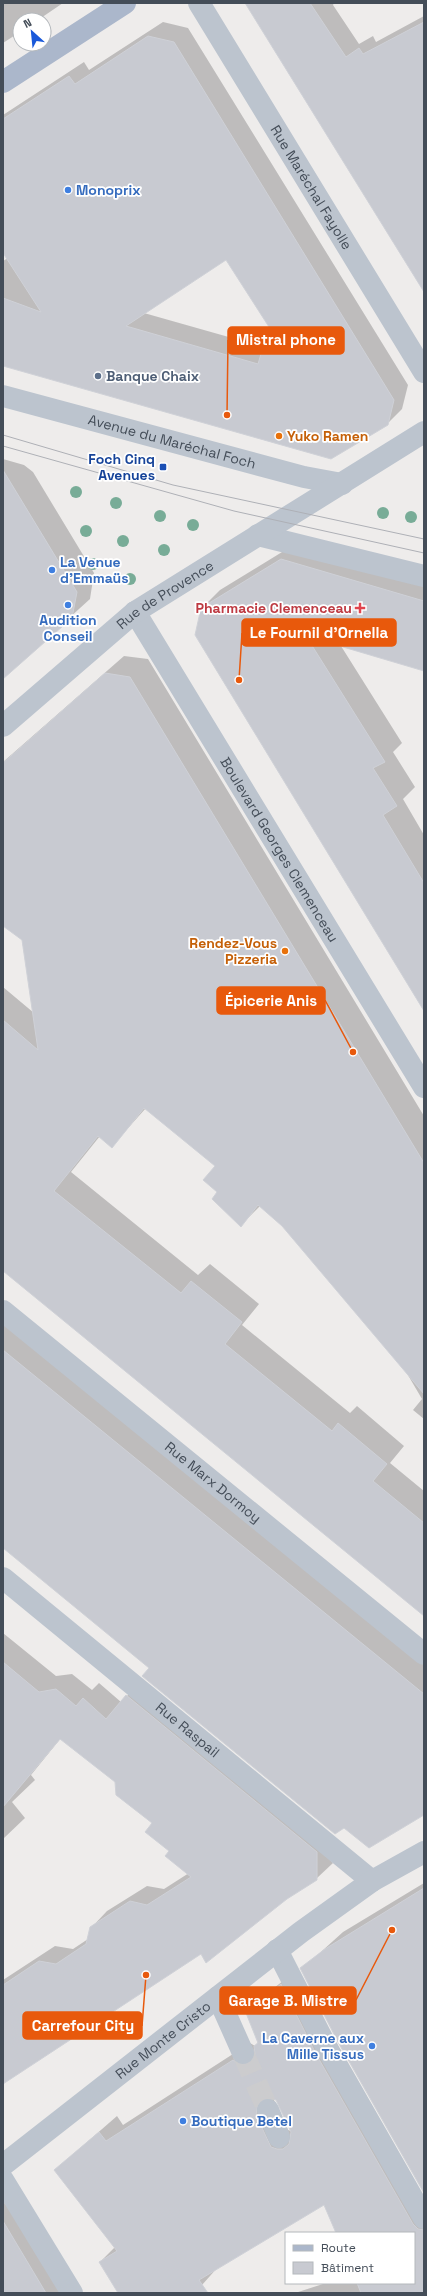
<svg xmlns="http://www.w3.org/2000/svg" width="427" height="2296" font-family="'Space Grotesk',sans-serif">
<style>
.shadow{fill:#0003;fill-rule:evenodd}
.building{fill:#c8cad1;stroke:#cfd1d7;fill-rule:evenodd}
.lines{fill:none;stroke-linecap:round;stroke-linejoin:round}
.minor-tunnel{stroke:#ccccce;stroke-width:22;stroke-dasharray:22 11;stroke-linecap:butt}
.minor{stroke:#bcc4ce;stroke-width:22}
.major{stroke:#abb7cb;stroke-width:22}
.tram{stroke:#aeb0b6;stroke-width:1}
.tree{fill:#78ac97}
.shop-dot{fill:#3f7fe0;stroke:#fff;stroke-width:1.5}
.service-dot{fill:#5c6f8a;stroke:#fff;stroke-width:1.5}
.food-dot{fill:#e8710a;stroke:#fff;stroke-width:1.5}
.transit-dot{fill:#1a4fb4;stroke:#fff;stroke-width:1.5}
.health-dot{fill:#e0444e;stroke:#fff;stroke-width:1.5}
.labels{text-anchor:middle;stroke-width:3.5;stroke-linejoin:round;paint-order:stroke}
.street-label{font-size:14px;fill:#444d58;stroke:#fff}
.shop-label{font-size:14px;font-weight:bold;fill:#366cbe;stroke:#fff;text-anchor:start}
.service-label{font-size:14px;font-weight:bold;fill:#4e5e75;stroke:#fff;text-anchor:start}
.food-label{font-size:14px;font-weight:bold;fill:#c56008;stroke:#fff;text-anchor:start}
.transit-label{font-size:14px;font-weight:bold;fill:#164399;stroke:#fff;text-anchor:end}
.health-label{font-size:14px;font-weight:bold;fill:#be3a42;stroke:#fff;text-anchor:end}
.leader{fill:none;stroke:#e8590c;stroke-width:1.5}
.callout-dot{fill:#e8590c;stroke:#fff;stroke-width:1.5}
.callout{fill:#e8590c;stroke:#e8590c;stroke-width:1.5}
.callout-label{font-size:15px;text-anchor:middle;font-weight:bold;fill:#fff}
</style>
<rect width="100%" height="100%" fill="#eeeceb"/>
<!-- shadow -->
<path class="shadow" d="M3,3H63L38,20H20V32L3,43Z
M246,3H334L333,5L359,44L373,36L376,42L424,16V291Z
M163,22L188,28L408,385L402,409L387,424L3,365V261L8,258L3,251V115L84,62L89,70ZM226,258L270,327L264,347L144,313Z
M3,459L24,465L33,472L94,573L90,599L3,678Z
M300,541L424,578V670L341,646L402,743L393,752L415,787L403,799L424,835V1010L202,608L220,590Z
M124,656L148,659L424,1116V1419L413,1410L422,1399L405,1370L282,1225L260,1206L241,1225L219,1192L216,1166L146,1108L112,1146L100,1136L71,1172L198,1275L210,1264L259,1304L242,1325L350,1413L357,1406L404,1446L390,1463L424,1491V1614L3,1269V987L34,1013L22,940L3,924V762Z
M3,1317L424,1662V1813L151,1668L3,1546Z
M3,1633L56,1676L72,1674L92,1690L99,1683L121,1702L143,1680L333,1863L316,1879L202,1953L3,2074V1980L55,1946L73,1949L88,1939L91,1928L107,1911L147,1886L164,1889L189,1873L153,1823L116,1781L61,1738L31,1775L35,1780L12,1802L25,1818L3,1839Z
M424,1883V2191L302,1969L343,1932Z
M298,1969L333,2037L424,2197V2293H295L326,2283H414V2233H337L325,2203L218,2267L202,2285L191,2293H120L100,2262L115,2247L55,2170L117,2116L123,2125L250,2043L255,2046L258,2042L247,2013L264,1996ZM273,2098L277,2100L291,2131L288,2130Z
M3,2201L73,2293H3Z"/>
<!-- building -->
<path class="building" d="M245,3H310L346,57L359,48L363,54L424,22V292Z
M148,36L174,42L394,400L388,425L331,459L3,366V298L41,312L3,253V119L69,76L75,84ZM226,260L269,327L258,364L126,326Z
M3,470L77,592L72,618L3,679Z
M281,559L424,601V671L306,636L385,762L373,768L397,806L383,815L424,883V1011L195,635L201,608Z
M105,673L130,677L424,1163V1394L282,1226L258,1205L241,1227L212,1199L217,1192L203,1180L215,1166L144,1108L112,1148L98,1136L54,1191L181,1293L191,1281L242,1322L225,1344L332,1431L338,1423L387,1464L373,1481L424,1523V1616L3,1271V1020L38,1050L22,940L3,926V763Z
M3,1350L424,1694V1815L369,1848L344,1828L335,1834L142,1676L149,1668L3,1548Z
M3,1662L39,1692L56,1689L76,1706L83,1698L106,1719L126,1695L317,1852V1880L287,1899L206,1963L201,1954L3,2084V1985L39,1961L56,1964L86,1944L90,1927L130,1901L147,1905L191,1877L165,1856L169,1851L145,1832L152,1823L116,1795L115,1782L60,1739L3,1807Z
M424,1888V2193L338,2042L300,1968L325,1949Z
M281,1984L316,2054L413,2224L418,2229L424,2230V2293H361L357,2283H414V2233H336L324,2205L199,2280L208,2293H118L99,2262L117,2251L54,2170L99,2132L106,2141L233,2060L242,2065L253,2061L255,2054L254,2046L258,2043L246,2013ZM264,2098H270L276,2100L291,2132L289,2144L283,2149H277L271,2147L256,2115L258,2103Z
M3,2221L46,2293H3Z"/>
<g class="lines">
<!-- minor-tunnel -->
<path class="minor-tunnel" d="M243,2053L268,2110"/>
<!-- minor -->
<g class="minor">
<path id="s1" d="M199,3L424,372"/>
<path id="s2" d="M3,396L304,477L342,484"/>
<path d="M258,535L424,576"/>
<path id="s3" d="M135,612L424,1087"/>
<path id="s4" d="M3,726L135,612L424,432"/>
<path id="s5" d="M3,1311L424,1654"/>
<path id="s6" d="M3,1578L372,1881"/>
<path d="M277,1950L327,2048L424,2218"/>
<path d="M218,1997L243,2053"/>
<path d="M268,2110L279,2137"/>
<path id="s7" d="M3,2165L301,1932L372,1881L424,1852"/>
<path d="M3,2180L72,2293"/>
</g>
<!-- major -->
<path class="major" d="M3,82L125,3"/>
<!-- tram -->
<path class="tram" d="M3,435L173,485L424,539
M3,446L234,511L424,553"/>
</g>
<!-- trees -->
<g class="tree">
<circle cx="76" cy="492" r="6"/>
<circle cx="116" cy="503" r="6"/>
<circle cx="383" cy="513" r="6"/>
<circle cx="160" cy="516" r="6"/>
<circle cx="411" cy="517" r="6"/>
<circle cx="193" cy="525" r="6"/>
<circle cx="86" cy="531" r="6"/>
<circle cx="123" cy="541" r="6"/>
<circle cx="164" cy="550" r="6"/>
<circle cx="93" cy="564" r="6"/>
<circle cx="130" cy="579" r="6"/>
</g>
<!-- markers -->
<g class="shop-dot">
<circle cx="68" cy="190" r="4"/>
<circle cx="52" cy="570" r="4"/>
<circle cx="68" cy="605" r="4"/>
<circle cx="372" cy="2046" r="4"/>
<circle cx="183" cy="2121" r="4"/>
</g>
<circle class="service-dot" cx="98" cy="376" r="4"/>
<g class="food-dot">
<circle cx="279" cy="436" r="4"/>
<circle cx="285" cy="951" r="4"/>
</g>
<rect class="transit-dot" x="159" y="463" width="8" height="8" rx="2"/>
<path class="health-dot" d="M358 602h4v4h4v4h-4v4h-4v-4h-4v-4h4z"/>
<g class="labels">
<!-- street labels -->
<g class="street-label">
<text dy="5" stroke="none"><textPath href="#s1" startOffset="216">Rue Maréchal Fayolle</textPath></text>
<text dy="5" stroke="none"><textPath href="#s2" startOffset="175">Avenue du Maréchal Foch</textPath></text>
<text dy="5" stroke="none"><textPath href="#s4" startOffset="209">Rue de Provence</textPath></text>
<text dy="5" stroke="none"><textPath href="#s3" startOffset="278">Boulevard Georges Clemenceau</textPath></text>
<text dy="5" stroke="none"><textPath href="#s5" startOffset="271">Rue Marx Dormoy</textPath></text>
<text dy="5" stroke="none"><textPath href="#s6" startOffset="239">Rue Raspail</textPath></text>
<text dy="5" stroke="none"><textPath href="#s7" startOffset="203">Rue Monte Cristo</textPath></text>
</g>
<!-- shop labels -->
<g class="shop-label">
<text x="76" y="195">Monoprix</text>
<text x="60" y="567">La Venue<tspan x="60" dy="16">d'Emmaüs</tspan></text>
<text x="68" y="625" text-anchor="middle">Audition<tspan x="68" dy="16">Conseil</tspan></text>
<text x="364" y="2043" text-anchor="end">La Caverne aux<tspan x="364" dy="16">Mille Tissus</tspan></text>
<text x="191" y="2126">Boutique Betel</text>
</g>
<!-- service labels -->
<g class="service-label">
<text x="106" y="381">Banque Chaix</text>
</g>
<!-- food labels -->
<g class="food-label">
<text x="287" y="441">Yuko Ramen</text>
<text x="277" y="948" text-anchor="end">Rendez-Vous<tspan x="277" dy="16">Pizzeria</tspan></text>
</g>
<!-- transit labels -->
<g class="transit-label">
<text x="155" y="464">Foch Cinq<tspan x="155" dy="16">Avenues</tspan></text>
</g>
<!-- health labels -->
<g class="health-label">
<text x="352" y="613">Pharmacie Clemenceau</text>
</g>
</g>
<!-- callouts -->
<path class="leader" d="M227 415L228 340M239 680L242 633M353 1052L325 1000M392 1930L356 2000M146 1975L142 2026"/>
<g class="callout-dot">
<circle cx="227" cy="415" r="4"/>
<circle cx="239" cy="680" r="4"/>
<circle cx="353" cy="1052" r="4"/>
<circle cx="392" cy="1930" r="4"/>
<circle cx="146" cy="1975" r="4"/>
</g>
<g class="callout">
<rect x="228" y="327" width="116" height="27" rx="4"/>
<rect x="242" y="619" width="154" height="27" rx="4"/>
<rect x="217" y="987" width="108" height="27" rx="4"/>
<rect x="220" y="1987" width="136" height="27" rx="4"/>
<rect x="23" y="2012" width="119" height="27" rx="4"/>
</g>
<g class="callout-label">
<text x="286" y="345">Mistral phone</text>
<text x="319" y="638">Le Fournil d'Ornella</text>
<text x="271" y="1006">Épicerie Anis</text>
<text x="288" y="2006">Garage B. Mistre</text>
<text x="83" y="2031">Carrefour City</text>
</g>
<!-- border -->
<rect width="427" height="2296" fill="none" stroke="#444d58" stroke-width="8"/>
<!-- legend -->
<rect x="285" y="2232" width="130" height="52" fill="#ffffff" stroke="#b4b8bc"/>
<rect x="293" y="2245" width="20" height="6" fill="#abb7cb" stroke="#b4b8bc"/>
<text x="321" y="2252" font-size="12" fill="#444d58">Route</text>
<rect x="293" y="2262" width="20" height="12" fill="#c8cad1" stroke="#b4b8bc"/>
<text x="321" y="2272" font-size="12" fill="#444d58">Bâtiment</text>
<!-- north arrow -->
<g transform="translate(32 32) rotate(333)"><circle r="19" fill="#ffffff" stroke="#b4b8bc"/>
<path d="M0-3L7 15L0 10L-7 15Z" fill="#1a59da"/>
<text y="-6" font-size="11" font-weight="bold" text-anchor="middle" fill="#444d58">N</text>
</g>
</svg>
